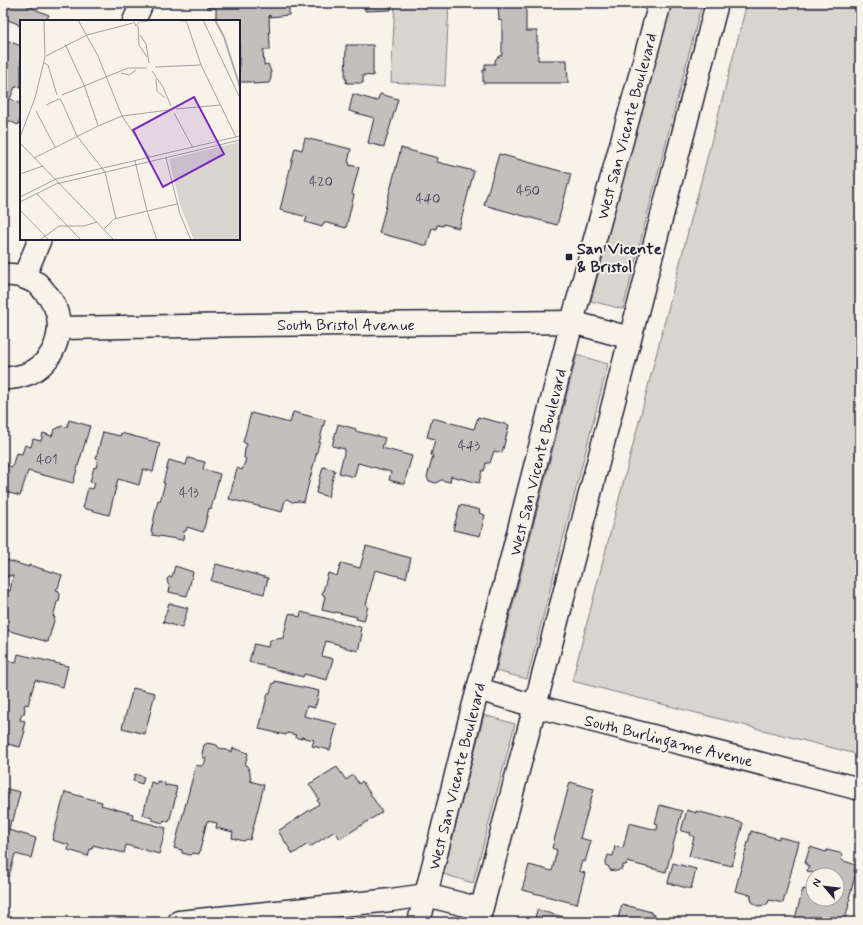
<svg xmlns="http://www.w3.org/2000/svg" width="863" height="925" font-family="Mynerve,sans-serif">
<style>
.green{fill:#d8d5cf;stroke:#7d7c85}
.building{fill:#c2bfbd;stroke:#22223b}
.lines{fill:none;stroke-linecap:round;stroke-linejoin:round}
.minor-casing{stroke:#22223b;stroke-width:25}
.major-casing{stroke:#22223b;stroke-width:25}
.minor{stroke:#f7f3e8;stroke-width:22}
.major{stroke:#f7f3e8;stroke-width:22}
.poi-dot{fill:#22223b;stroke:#f7f3e8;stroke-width:1.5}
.labels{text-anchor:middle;stroke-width:4;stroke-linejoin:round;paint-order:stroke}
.number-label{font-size:14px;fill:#4a495c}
.street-label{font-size:16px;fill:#22223b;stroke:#f7f3e8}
.poi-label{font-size:16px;font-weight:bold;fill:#22223b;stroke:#f7f3e8;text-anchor:start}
.inset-river{fill:none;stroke:#aeabad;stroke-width:2}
.inset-road{fill:none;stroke:#a29fa3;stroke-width:1}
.view{fill:#7b2cbf;fill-opacity:0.15;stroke:#7b2cbf;stroke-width:2}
.inset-edge{fill:none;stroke:#22223b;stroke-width:2}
</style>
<rect width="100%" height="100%" fill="#f7f3e8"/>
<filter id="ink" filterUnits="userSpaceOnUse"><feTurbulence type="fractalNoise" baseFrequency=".025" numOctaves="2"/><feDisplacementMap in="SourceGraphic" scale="8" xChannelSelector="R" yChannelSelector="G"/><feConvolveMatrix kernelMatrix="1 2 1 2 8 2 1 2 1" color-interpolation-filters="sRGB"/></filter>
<g filter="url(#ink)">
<!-- green -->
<path class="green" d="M395,3H449L445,86L391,82Z
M669,3H702L623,309L591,301Z
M747,3H860V755L572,681Z
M577,355L608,364L527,679L496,671Z
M484,715L515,724L473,883L443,874Z"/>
<!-- building -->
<path class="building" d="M3,3H28L27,6L49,15L46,21H21V27L18,25V24L3,18Z
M207,3H289V15L270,17V15L269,16L270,50H263L264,65L268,64L271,72V78L269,83L253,84V82H239V21H216V8H207Z
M365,3H391V10L365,11Z
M501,3H526V31H537V42H538V60H567L568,83H483V70H485V64H495V60L499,56L502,55V21L499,20L498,6L501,7Z
M3,39L21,46V87L17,86L16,88L15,87L10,99L21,104V118L18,125L3,118V108L5,103L3,102Z
M346,45H373V76L363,75V83H346L347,79H345Z
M353,94L377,101L380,94L398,99L384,147L368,143L374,118L349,111Z
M305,138L351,149L348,162L350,163L349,165L359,167L352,194L354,195L346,228L324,222L322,227L305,222L307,217L280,210L295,148L302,150Z
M401,148L438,158L437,162L474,171L459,228L443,224V226L437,225L436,229L432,228L427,246L379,233Z
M499,154L571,174L557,225L484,205Z
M293,412L325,420L304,502L299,501L292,502L287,499L285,500L282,512L229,499L237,468L242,470L246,459L244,458L245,449L247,444L243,442L251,413L290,423Z
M478,417L509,425L502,453L494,451L490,463H486L484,471L482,470L479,483L451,476L450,482L441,480L436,483L429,481L427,477L433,456L431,455L435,439L427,437L432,418L455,424L474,429Z
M69,420L90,426L73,483L28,471L20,496L3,491L4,464L12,467L16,453L22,454L25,445L31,447L33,439L41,441L43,433L52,436L54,430L62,426L67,427Z
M338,424L356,429L355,431L385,438L382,448L412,456L404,484L389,480L391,472L358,463L354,477L339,473L345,449L332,446Z
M103,432L120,436L121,433L160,443L153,472L143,469L139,485L118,479L109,515L83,508L88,488L93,489L95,483L90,482L94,467L96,468L98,459L96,458Z
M188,458L205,462L203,469L220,474L211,509L209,508L203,532L187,527L186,531H184L183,540L152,535L153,533L151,532L158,500L160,501L165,483H163L169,460L186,465Z
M323,467L335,470L328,497L316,493Z
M460,505L480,510L479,513L485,515L480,536L453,530Z
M366,546L411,558L406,578L375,570L366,605L368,606L364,621L356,619L357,617L335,612V613L322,610L325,596L322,595L328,573L337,576L341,563L360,568Z
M3,559L29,567V565L62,575L58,588H57L56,590L59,591L60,595L59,601L57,602L53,617H55L48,642L3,629V624L7,608L3,607V596L5,590L10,591L13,576L9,575V577L3,575Z
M216,564L268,578L264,594L211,581Z
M175,566L193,572L187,596L169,592L170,587L168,584L167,579L169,577H172Z
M169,603L188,608L182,628L163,622Z
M301,612L361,627L360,633L362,634L358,651L339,646L340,645L326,641L322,656L333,659L327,680L304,674L303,677L249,662L254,644L268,647L269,641L271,640L283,638L289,614H290V613L296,615V616L300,617Z
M18,654L68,666L63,687L35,680L28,705L25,704L24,707L25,708L24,714H22L20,720L25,721L23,730L25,731L20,747L3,743V659L16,663Z
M275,681L319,691L316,705L315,704V708L307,706L304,716L337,724L330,750L312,746L314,740L301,737V739L295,737L296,735L287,733L286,735L259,729L268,693H270L273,683H275Z
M133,688L155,693L145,734L122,728Z
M207,743L217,745L219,748L232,752L233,748L248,753L245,765L247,766L250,772V776L251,777L250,781L264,785L250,840L247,839L244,841L232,838L233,832L216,828L217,823L207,821L199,854L193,853L190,855L182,853V850L174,848L196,765L200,766L204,765L206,758H204L202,754L204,745Z
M337,767L346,780L353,775L359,784L362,781L382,812L340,839L335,831L310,847L308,844L293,854L278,831L319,804L317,800L319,799L309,784Z
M135,774L144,777L142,784L133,781Z
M157,781L165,783V786H166L167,785L177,787L175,795L176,796L169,822L164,820L163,823L152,820V818L143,815L151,782L157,784Z
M570,782L594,789L580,838L591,841L585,862L582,861L579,871L585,873L577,904L522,890L529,865L552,871L557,850L552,848Z
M3,788L20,792L13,821L11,820L9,830L36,838L31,858L15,854L9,876L3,875Z
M65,792L102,802L101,805L133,814L132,819L166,828L159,854L126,845L124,853L93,845L92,849H90L88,856L68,850L69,845L52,840Z
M660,805L682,811L666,872L627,862L626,865H623L622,869H620L618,871H615L610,870L608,866L605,865L608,855L613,856L615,846L623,848L629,823L657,830L658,824L655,823Z
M687,810L696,813V811L743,823L732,866L689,856L694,837L690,835L691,833L681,831Z
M751,831L779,839V837L799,842L783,903L769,900L768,903L765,905L758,906L752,902L751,898V895L735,891Z
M810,847L826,852L827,850L843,854L841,860L856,865L854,872L856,873L849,898L850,899L848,905H849L844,922H821V919L813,917L811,922H794L803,889L813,891V890V899H837V875H817V874L807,871L809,866L806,865V863H805Z
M673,863L696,869L691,889L668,883Z
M622,904L651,912V914L655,915L653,922H617Z
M537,910L575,920V922H534Z"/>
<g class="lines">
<!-- minor casing -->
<g class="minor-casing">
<path id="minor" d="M134,21L142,3
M3,275C12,274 22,276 30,280C32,281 35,282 38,284C40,286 42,288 44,291C69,316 61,357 30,373C22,376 12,379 3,378
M24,277L40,239
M59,328L249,325L572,322L630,338
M478,689L535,706L860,789
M179,922L391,900L426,895L481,909"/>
</g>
<!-- major casing -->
<g class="major-casing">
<path id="major" d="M419,922L471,715L478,689L572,322L660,3
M478,922L535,706L717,3"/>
</g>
<!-- minor -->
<use href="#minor" class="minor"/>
<!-- major -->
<use href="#major" class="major"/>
</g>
</g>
<!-- markers -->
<rect class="poi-dot" x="565" y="253" width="8" height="8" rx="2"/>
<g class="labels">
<!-- number labels -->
<g class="number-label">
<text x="321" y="186">420</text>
<text x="528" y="195">450</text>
<text x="428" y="203">440</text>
<text x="469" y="450">443</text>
<text x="47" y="464">401</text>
<text x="189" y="497">413</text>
</g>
<!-- street labels -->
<g class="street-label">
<text transform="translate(626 126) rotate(-75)" y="6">West San Vicente Boulevard</text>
<text x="346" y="330">South Bristol Avenue</text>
<text transform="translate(537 462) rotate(-76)" y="6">West San Vicente Boulevard</text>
<text transform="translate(669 740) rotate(14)" y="6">South Burlingame Avenue</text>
<text transform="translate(456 776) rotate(-76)" y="6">West San Vicente Boulevard</text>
</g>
<!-- poi labels -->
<g class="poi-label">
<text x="577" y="254">San Vicente<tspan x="577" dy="18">&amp; Bristol</tspan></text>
</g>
</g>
<!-- overview -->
<g transform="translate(20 20)">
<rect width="220" height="220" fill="#f7f3e8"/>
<path d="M220,122V220H174L160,185L149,139Z" fill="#d8d5cf"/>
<path class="inset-river" d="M195,0L204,17L220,67"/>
<path class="inset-road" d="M58,0L78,36L102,96L130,138M113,0L116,6L121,0M151,0L166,1M166,0L181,45L216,117M183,0L220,78M121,2L134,0M118,6L119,25L127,37M120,15L126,24L129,43M45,24L64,65L78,105M26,36L67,15L113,3M24,43L28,45L37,75M135,47L181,45M132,51L143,67L151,86M101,53L109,55L116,50M136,59L137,71L145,78M42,75L108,48H127M26,85L39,79L41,80L57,116L85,152L96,199M156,89L200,85M16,91L35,127M154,93L173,128M0,117L15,78L25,37L24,0M0,123L94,220M14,138L78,106L102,96L149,90M146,138L160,194L171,220M115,141L127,191L137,220M0,154L23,146M16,173L61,220M0,177L36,159L220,116M0,182L36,164L220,120M0,190L29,220M84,209L94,199L157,184M20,220L39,206H64L77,202"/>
<path class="view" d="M174,77L204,134L143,167L113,110Z"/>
<rect width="220" height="220" class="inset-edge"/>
</g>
<!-- margin -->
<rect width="863" height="925" fill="none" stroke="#f7f3e8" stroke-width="16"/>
<rect x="8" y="8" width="847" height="909" fill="none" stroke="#22223b" stroke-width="1.5" filter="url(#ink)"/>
<!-- north arrow -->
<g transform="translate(825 887) rotate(298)"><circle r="19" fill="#f7f3e8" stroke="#a29fa3"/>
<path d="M0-3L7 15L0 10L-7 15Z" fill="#22223b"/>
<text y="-6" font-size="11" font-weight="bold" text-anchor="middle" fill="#22223b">N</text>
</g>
</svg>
